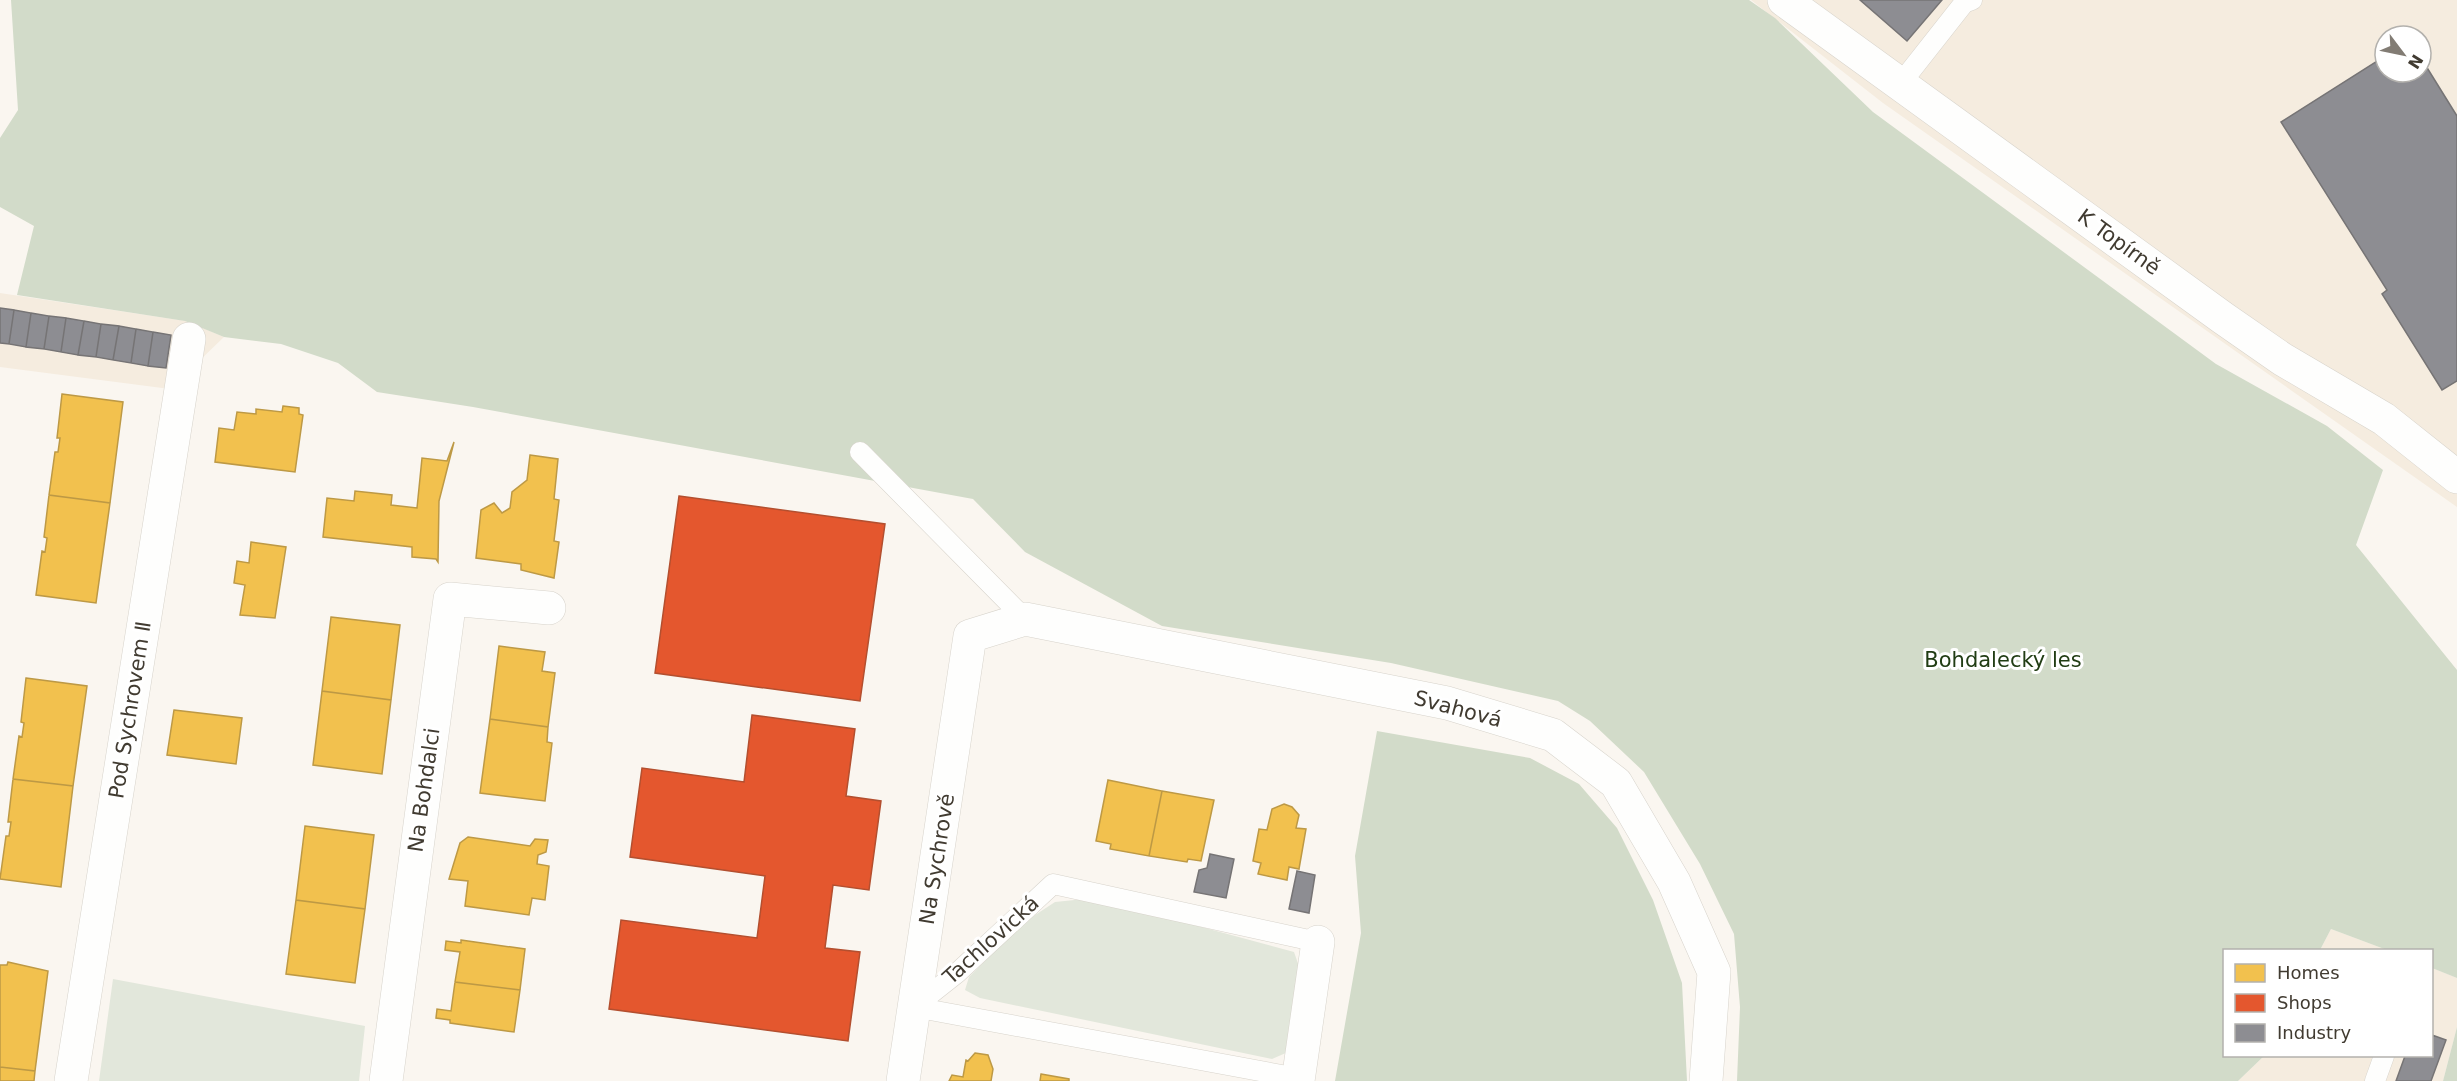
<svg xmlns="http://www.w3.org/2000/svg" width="2457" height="1081" font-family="'DejaVu Sans',sans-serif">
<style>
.industrial{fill:#f5ecdf;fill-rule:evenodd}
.green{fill:#e2e7db}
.forest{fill:#d2dbc9}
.homes{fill:#f2c14e;stroke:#bd9945;stroke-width:1.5}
.shops{fill:#e4572e;stroke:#b34f2f;stroke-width:1.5}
.industry{fill:#8d8d92;stroke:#767475;stroke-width:1.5}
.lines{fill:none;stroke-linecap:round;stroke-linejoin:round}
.service-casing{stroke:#d7d3cb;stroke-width:21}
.minor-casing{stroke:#d7d3cb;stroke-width:34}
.service{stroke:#fefefd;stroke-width:20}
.minor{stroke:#fefefd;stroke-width:33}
.labels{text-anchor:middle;stroke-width:6;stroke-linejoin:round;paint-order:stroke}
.street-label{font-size:21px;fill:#413b31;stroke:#fff}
.park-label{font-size:21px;fill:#213d14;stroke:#fff}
</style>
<rect width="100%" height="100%" fill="#faf6f0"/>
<!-- industrial -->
<path class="industrial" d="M1751,0H2457V507L1883,103ZM2385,36H2421V72H2385Z
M0,293L186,321L224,337L170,389L0,367Z
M2331,929L2387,950H2320Z
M2432,968L2457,978V1027L2443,1081H2238L2264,1056H2432Z"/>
<!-- green -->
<path class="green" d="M1094,898L1294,952L1301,972L1288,1052L1272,1059L980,998L965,990L969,977L1023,923L1055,902Z
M113,979L365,1026L359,1081H99Z"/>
<!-- forest -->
<path class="forest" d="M11,0H1749L1775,18L1873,112L2216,364L2327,426L2383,470L2356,545L2457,670V978L2432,968V950H2387L2331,929L2320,950H2224V1056H2264L2238,1081H1737L1740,1007L1734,934L1700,864L1644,772L1590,721L1558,701L1391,663L1162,626L1025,552L973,499L473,407L377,392L338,363L281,344L224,337L185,321L17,295L34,226L0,207V138L18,110Z
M1377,731L1530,758L1579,784L1617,828L1653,900L1682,983L1687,1081H1335L1361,933L1355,856Z
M2457,1027V1081H2443Z"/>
<!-- homes -->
<path class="homes" d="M62,394L123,402L110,503L49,495L55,452H58L60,438H57Z
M283,406L299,408V414L303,415L295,472L215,462L219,428L234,430L237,412L256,414V409L282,412Z
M454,442L439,501L438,562L436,559L412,557V547L323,537L327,498L354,501L355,491L392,495L391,505L417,508L422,458L447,461Z
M530,455L558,459L554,499L559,500L554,541L559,542L554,578L521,570V564L476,558L481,510L494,503L502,513L510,508L512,492L527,480Z
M49,495L110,503L96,603L36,595L42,551L45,552L47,538L44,537Z
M251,542L286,547L275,618L240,615L245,585L234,583L237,561L249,563Z
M331,617L400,625L391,700L322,691Z
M499,646L545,652L542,671L555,673L548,727L490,719Z
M26,678L87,686L73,786L13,779L19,736L22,737L24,723L21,722Z
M322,691L391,700L382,774L313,765Z
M174,710L242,718L236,764L167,755Z
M490,719L548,727L547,742L552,743L545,801L480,793Z
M13,779L73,786L61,887L0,879L6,836H9L11,822H8Z
M1108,780L1162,791L1149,856L1110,849L1111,844L1096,841Z
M1162,791L1214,800L1201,861L1188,859L1187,862L1149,856Z
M1284,804L1292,807L1299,815L1296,828L1306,829L1299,869L1289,867L1287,880L1258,874L1261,863L1253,861L1259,829L1267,830L1272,809Z
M305,826L374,835L365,909L296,900Z
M468,837L530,846L535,839L548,840L546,852L538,855L537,864L549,866L545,900L532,898L529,915L465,906L468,881L449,879L460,843Z
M296,900L365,909L355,983L286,974Z
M461,940L525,949L520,990L455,982L460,952L445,950L446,941L461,943Z
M8,962L48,971L35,1071L0,1067V965H7Z
M455,982L520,990L514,1032L450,1023V1020L436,1018L437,1009L451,1011Z
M975,1053L988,1055L993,1069L991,1081H949L952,1075L963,1077L966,1060L968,1061Z
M0,1067L35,1071L34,1081H0Z
M1041,1074L1069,1079V1081H1040Z"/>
<!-- shops -->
<path class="shops" d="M679,496L885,524L860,701L655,673Z
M752,715L855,729L846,796L881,801L869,890L833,885L825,948L860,952L848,1041L609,1009L621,920L757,938L765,876L630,857L642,768L744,782Z"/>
<!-- industry -->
<path class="industry" d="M1860,0H1942L1907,41Z
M2385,56V72H2421V58L2457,116V381L2442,390L2382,294L2387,290L2281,122Z
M0,308L14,310L9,344L0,343Z
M14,310L31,313L26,347L9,344Z
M31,313L49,316L44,349L26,347Z
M49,316L66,318L61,352L44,349Z
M66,318L84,321L78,355L61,352Z
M84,321L101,324L96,357L78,355Z
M101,324L119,326L113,360L96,357Z
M119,326L136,329L131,363L113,360Z
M136,329L153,332L148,366L131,363Z
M153,332L171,335L166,368L148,366Z
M1210,854L1234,859L1226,898L1194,892L1199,870L1207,868Z
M1297,871L1315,875L1309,913L1289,909Z
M2432,1035L2446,1040L2431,1081H2396L2405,1056H2432Z"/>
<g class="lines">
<!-- service casing -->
<g class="service-casing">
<path id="service" d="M1901,83L1964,3L1972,0
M860,452L1025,619
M1298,1078L914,1007L957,973L1053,884L1318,942
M2375,1081L2384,1056"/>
</g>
<!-- minor casing -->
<g class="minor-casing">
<path id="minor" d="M1784,0L2223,318L2282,359L2384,419L2457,477
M71,1081L189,339
M386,1081L450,599L549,608
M903,1081L970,636L1025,619L1447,703L1553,735L1616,783L1674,882L1714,972L1706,1081
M1298,1081L1318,942"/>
</g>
<!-- service -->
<use href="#service" class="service"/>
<!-- minor -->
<use href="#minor" class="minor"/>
</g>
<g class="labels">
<!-- street labels -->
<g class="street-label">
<text transform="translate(2119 242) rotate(36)" y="7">K Topírně</text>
<text transform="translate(1458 709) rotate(15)" y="7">Svahová</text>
<text transform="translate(130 710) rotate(-81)" y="7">Pod Sychrovem Ⅱ</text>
<text transform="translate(424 790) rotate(-82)" y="7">Na Bohdalci</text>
<text transform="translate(937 859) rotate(-81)" y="7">Na Sychrově</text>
<text transform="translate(991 940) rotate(-42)" y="7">Tachlovická</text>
</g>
<!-- park labels -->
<g class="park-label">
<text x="2003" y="667">Bohdalecký les</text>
</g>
</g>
<!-- legend -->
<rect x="2223" y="949" width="210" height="108" fill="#ffffff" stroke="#b3b1ad" stroke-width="1.5"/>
<rect x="2235" y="964" width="30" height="18" fill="#f2c14e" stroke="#b3b1ad" stroke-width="1.5"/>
<text x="2277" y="979" font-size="18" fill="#413b31">Homes</text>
<rect x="2235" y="994" width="30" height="18" fill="#e4572e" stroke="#b3b1ad" stroke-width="1.5"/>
<text x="2277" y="1009" font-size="18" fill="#413b31">Shops</text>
<rect x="2235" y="1024" width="30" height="18" fill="#8d8d92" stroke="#b3b1ad" stroke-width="1.5"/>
<text x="2277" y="1039" font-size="18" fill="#413b31">Industry</text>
<!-- north arrow -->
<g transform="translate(2403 54) rotate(122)"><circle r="28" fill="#ffffff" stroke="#b3b1ad" stroke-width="1.5"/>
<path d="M0-4.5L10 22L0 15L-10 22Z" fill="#827c74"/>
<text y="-9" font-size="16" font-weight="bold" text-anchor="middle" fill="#413b31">N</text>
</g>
</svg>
